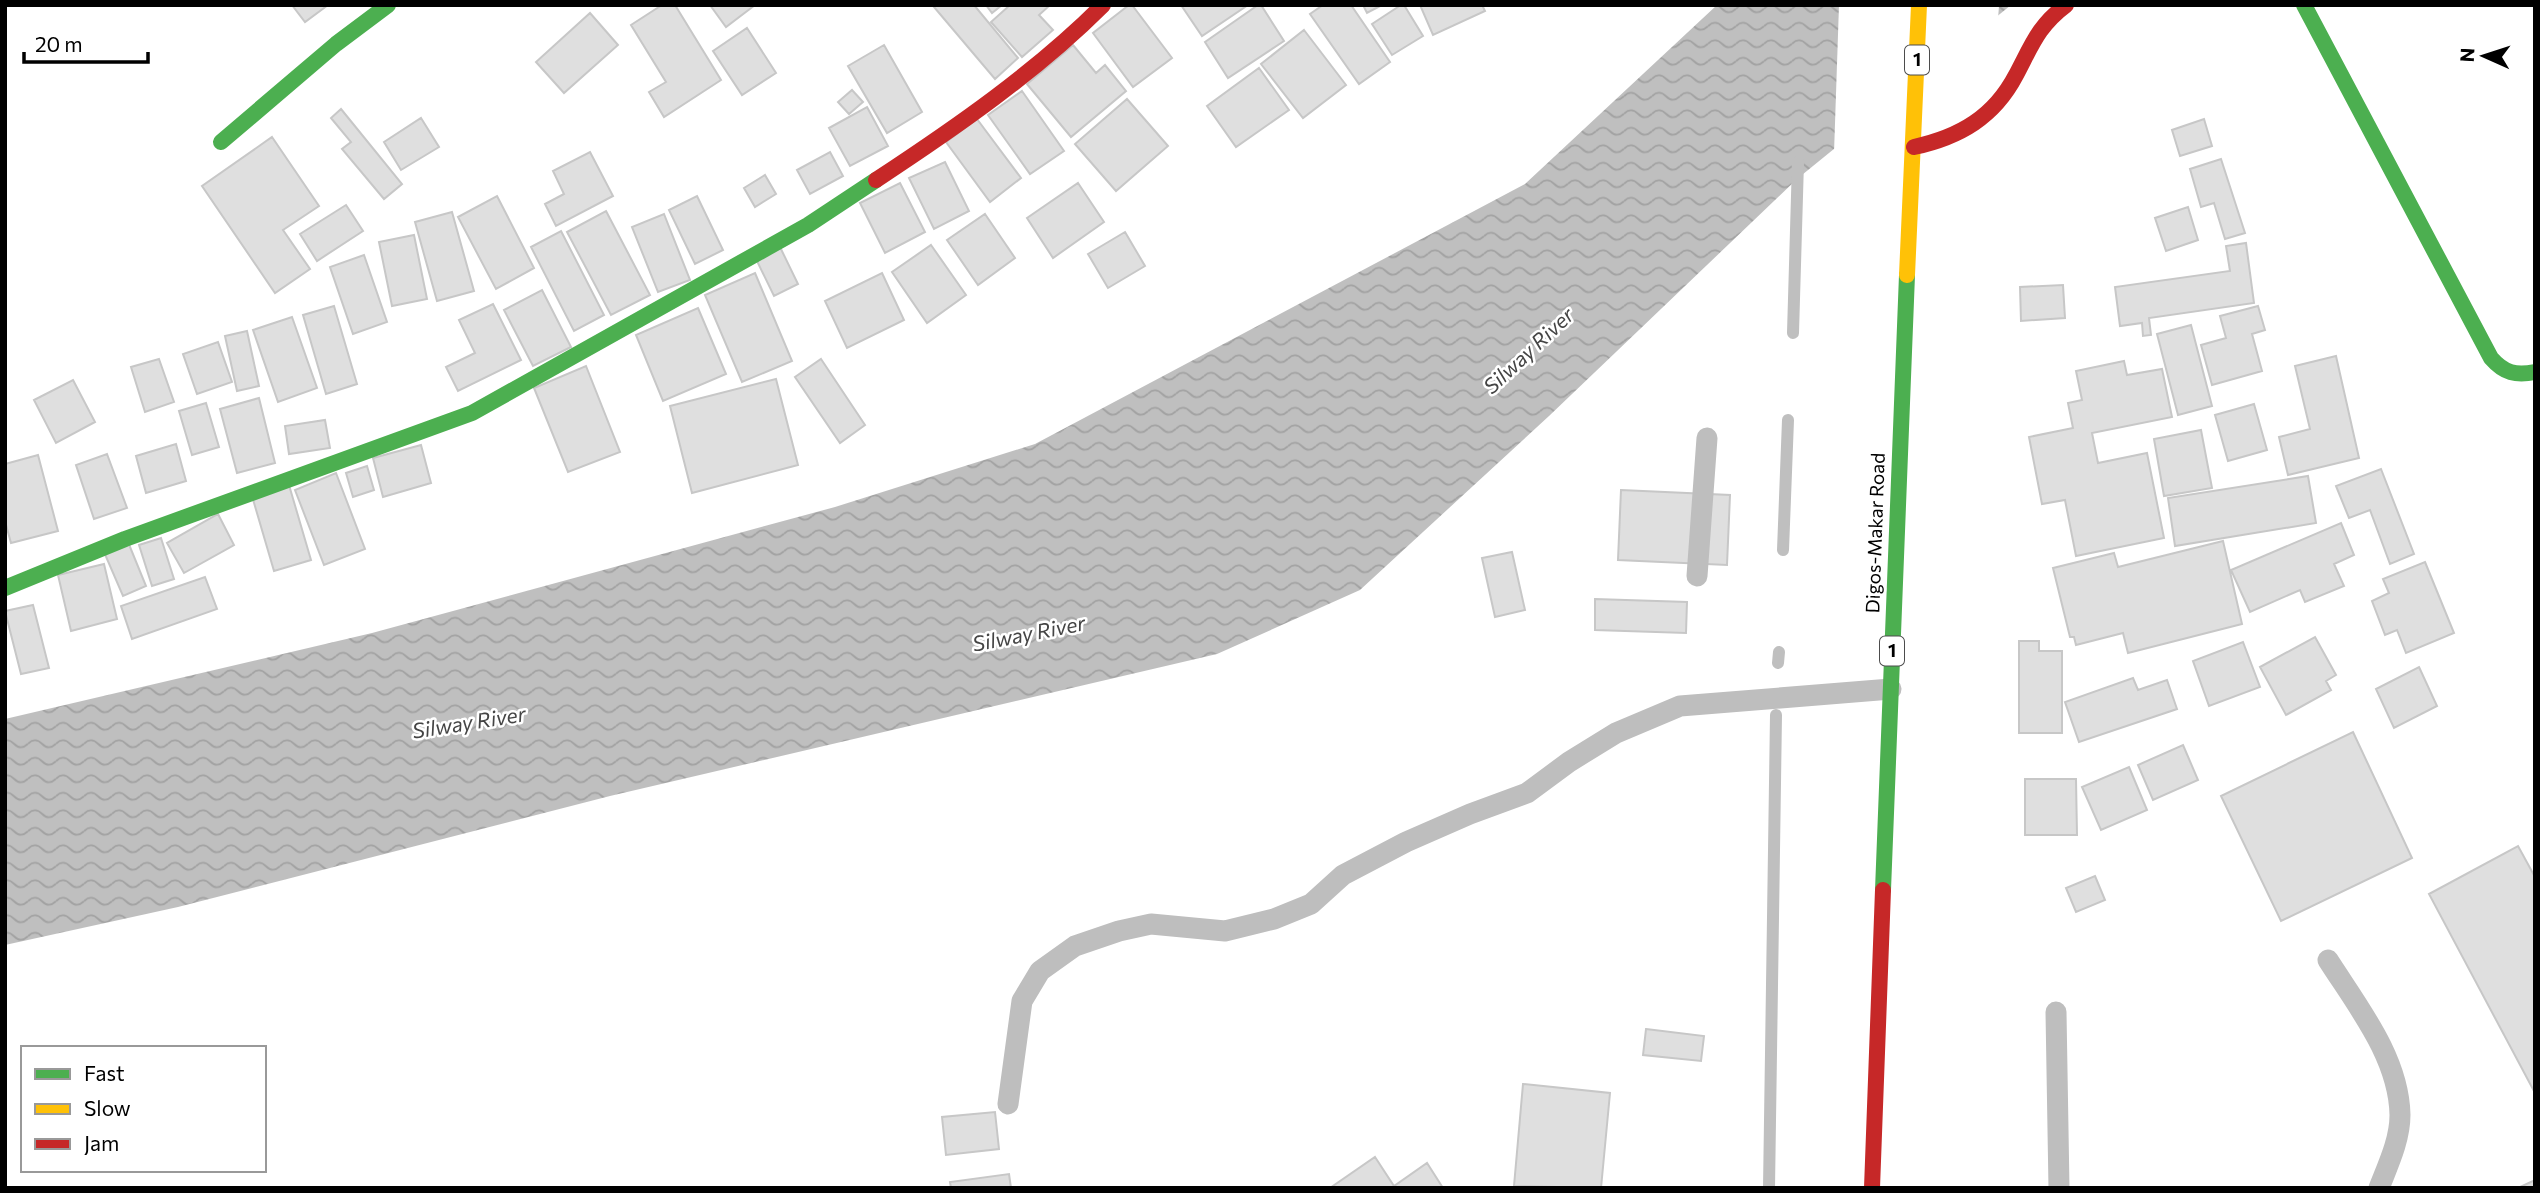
<svg xmlns="http://www.w3.org/2000/svg" width="2540" height="1193" font-family="Commissioner,sans-serif">
<style>
.water{fill:url(#water-waves)}
.pier{fill:#fff}
.lines{fill:none;stroke-linecap:round;stroke-linejoin:round}
.stream{stroke:#bfbfbf;stroke-width:12}
.building{fill:#dfdfdf;stroke:#c7c7c7;stroke-width:2}
.lane{stroke:#bebebe;stroke-width:21}
.fast{stroke:#4caf50;stroke-width:16}
.slow{stroke:#ffc107;stroke-width:16}
.jam{stroke:#c62828;stroke-width:16}
.labels{text-anchor:middle;stroke-width:5;stroke-linejoin:round;paint-order:stroke}
.shield{fill:#fff;stroke:#4c4c4c;stroke-width:2}
.shield-label{font-size:18px;font-weight:bold;fill:#000}
.street-label{font-size:19px;fill:#000;stroke:#fff}
.water-label{font-size:21px;font-style:italic;fill:#444;stroke:#fff}
</style>
<defs>
<pattern id="water-waves" width="16" height="10" patternUnits="userSpaceOnUse" patternTransform="scale(1.75)"><rect width="16" height="10" fill="#bfbfbf"/><path d="M0 5q4-4 8 0t8 0" fill="none" stroke="#a2a2a2"/></pattern>
</defs>
<rect width="100%" height="100%" fill="#fff"/>
<!-- water -->
<path class="water" d="M1717,5H2011L1797,179L1549,416L1360,590L1217,654L610,796L178,907L5,945V719L372,633L835,507L1035,444L1525,184Z"/>
<!-- pier -->
<path class="pier" d="M1839,5H1999L1998,20L1834,153Z"/>
<g class="lines">
<!-- stream -->
<path class="stream" d="M1793,333L1798,162
M1783,550L1788,420
M1778,663L1779,652
M1769,1188L1776,715"/>
</g>
<!-- building -->
<path class="building" d="M292,5H328L305,22Z
M662,5H675L721,80L664,117L649,92L666,82L631,25Z
M710,5H755L726,27Z
M936,5H974L1018,58L995,79L934,7Z
M986,5H1002L992,13Z
M1010,5H1050L1039,15L1053,30L1022,57L991,22Z
M1129,5H1132L1172,58L1133,87L1093,33Z
M1181,5H1248L1202,36Z
M1258,5H1261L1284,41L1228,78L1205,42Z
M1323,5H1351L1390,62L1359,84L1310,14Z
M1363,5H1382L1367,13Z
M1401,5H1404L1423,36L1392,55L1372,24Z
M1420,5H1482L1485,11L1433,35Z
M590,13L618,45L564,93L536,62Z
M747,28L776,73L742,95L713,51Z
M1304,30L1346,85L1303,118L1261,64Z
M884,45L922,112L887,133L848,66Z
M1073,45L1096,73L1105,65L1126,91L1071,137L1027,84Z
M1259,68L1289,110L1236,147L1207,106Z
M852,90L863,102L849,114L838,102Z
M1022,91L1064,151L1030,174L988,115Z
M1127,99L1168,146L1116,191L1075,144Z
M867,107L888,146L850,166L829,128Z
M341,109L402,184L384,199L342,149L351,142L331,118Z
M421,118L439,147L401,170L384,142Z
M977,119L1021,178L990,202L946,142Z
M2204,119L2212,146L2180,156L2172,130Z
M272,137L319,206L283,230L310,269L275,293L202,186Z
M590,152L613,196L556,226L545,204L564,194L553,171Z
M830,152L843,176L810,194L797,170Z
M2221,159L2245,233L2225,239L2214,203L2201,207L2190,169Z
M945,162L969,211L934,229L909,178Z
M765,175L776,194L755,207L744,188Z
M900,183L925,232L885,253L860,203Z
M1078,183L1104,222L1053,258L1027,218Z
M497,196L534,268L496,289L458,217Z
M697,196L723,250L695,264L669,210Z
M346,205L363,231L317,261L300,234Z
M2188,207L2198,240L2166,251L2155,218Z
M606,211L650,295L611,315L567,232Z
M452,212L474,291L437,301L415,222Z
M664,214L690,280L658,292L632,227Z
M985,214L1015,258L978,285L947,240Z
M561,231L604,315L574,331L531,247Z
M1125,232L1145,266L1108,288L1088,254Z
M414,235L427,299L392,306L379,242Z
M2246,243L2254,303L2149,318L2151,335L2143,336L2142,323L2120,326L2115,287L2230,271L2226,246Z
M931,245L966,295L927,323L892,272Z
M780,247L798,284L774,296L756,259Z
M364,255L387,322L353,334L330,267Z
M755,273L792,361L742,382L705,295Z
M882,273L904,320L847,348L825,301Z
M2063,285L2065,318L2021,321L2020,287Z
M542,290L571,347L533,366L504,310Z
M493,304L521,360L458,391L446,367L475,353L459,320Z
M334,306L357,384L326,394L303,315Z
M2258,306L2265,330L2252,334L2262,371L2212,385L2201,345L2226,338L2220,316Z
M698,308L726,374L663,401L636,335Z
M292,317L317,388L278,402L253,330Z
M2191,325L2212,406L2178,415L2157,334Z
M247,331L259,386L237,391L225,336Z
M218,342L232,382L197,394L183,354Z
M2336,356L2359,458L2288,475L2279,437L2310,429L2295,366Z
M159,359L174,402L145,412L131,367Z
M821,359L865,425L840,443L795,377Z
M2124,361L2127,375L2162,369L2172,417L2092,433L2098,463L2147,453L2164,538L2076,556L2065,500L2042,504L2029,437L2073,428L2068,403L2082,400L2076,371Z
M586,366L620,452L568,472L534,388Z
M776,379L798,465L692,493L670,406Z
M73,380L95,422L56,443L34,400Z
M259,398L275,463L237,473L220,409Z
M206,403L219,447L192,455L179,411Z
M2254,404L2267,450L2228,461L2215,415Z
M325,420L330,448L289,454L285,426Z
M2201,430L2212,488L2164,496L2154,439Z
M176,444L186,481L146,493L136,456Z
M421,445L431,483L383,497L373,458Z
M107,454L127,508L94,519L76,465Z
M38,455L58,531L11,543L5,521V464Z
M367,466L374,490L353,497L346,473Z
M2381,469L2414,554L2390,564L2370,510L2349,518L2336,486Z
M336,473L365,549L324,565L295,490Z
M2308,476L2316,523L2175,546L2168,498Z
M289,485L311,560L274,571L252,496Z
M1621,490L1730,495L1727,565L1618,560Z
M218,514L234,545L184,573L167,543Z
M2341,523L2354,555L2334,564L2344,586L2305,602L2300,590L2250,612L2231,570Z
M161,538L174,579L152,586L139,545Z
M2223,541L2242,624L2128,653L2123,633L2076,645L2074,637H2070L2053,568L2114,553L2118,567Z
M128,542L146,586L123,596L104,552Z
M1512,552L1525,610L1495,617L1482,558Z
M2425,562L2454,633L2406,653L2397,630L2385,635L2372,601L2389,593L2383,579Z
M104,564L117,619L71,631L58,575Z
M205,577L217,609L132,639L121,606Z
M1595,599L1687,602L1686,633L1595,630Z
M33,605L49,668L21,674L5,611Z
M2315,637L2336,675L2326,681L2331,690L2286,715L2260,667Z
M2019,641H2039V651H2062V733H2019Z
M2243,642L2260,687L2209,706L2193,661Z
M2419,667L2437,706L2394,728L2376,689Z
M2133,678L2138,690L2167,680L2177,709L2079,742L2065,702Z
M2353,732L2412,858L2281,921L2221,796Z
M2183,745L2198,780L2153,800L2138,765Z
M2129,767L2147,810L2101,830L2082,787Z
M2025,779H2076L2077,835H2025Z
M2518,846L2535,877V1093L2429,894Z
M2095,876L2105,900L2076,912L2066,888Z
M1646,1029L1704,1036L1701,1061L1643,1055Z
M1523,1084L1610,1093L1601,1188L1514,1186Z
M995,1112L999,1149L946,1155L942,1117Z
M1375,1157L1394,1186L1427,1163L1443,1188H1330Z
M1009,1174L1011,1188H951L950,1182Z
M2535,1180V1188H2518Z"/>
<g class="lines">
<!-- lane -->
<path class="lane" d="M1697,576L1707,438
M2328,960C2358,1007 2399,1058 2400,1115C2400,1140 2388,1165 2379,1188
M2056,1012L2059,1188
M1008,1104L1022,1001L1040,971L1075,946L1119,931L1151,924L1225,931L1274,919L1311,904L1343,875L1406,842L1470,814L1527,793L1569,762L1616,733L1680,706L1891,689"/>
<!-- fast -->
<path class="fast" d="M2304,5L2491,358C2504,373 2516,376 2535,372
M221,142L336,44L388,5
M5,588L125,539L472,413L808,225L876,180
M1883,890L1907,275"/>
<!-- slow -->
<path class="slow" d="M1907,275L1919,5"/>
<!-- jam -->
<path class="jam" d="M1914,147C1960,137 1994,117 2016,75C2032,45 2038,26 2066,5
M876,180C955,128 1036,72 1103,5
M1872,1188L1883,890"/>
</g>
<g class="labels">
<!-- shield labels -->
<g class="shield">
<rect x="1905" y="45.5" width="24" height="29" rx="5"/>
<rect x="1880" y="636.5" width="24" height="29" rx="5"/>
</g>
<g class="shield-label">
<text x="1917" y="66">1</text>
<text x="1892" y="657">1</text>
</g>
<!-- street labels -->
<g class="street-label">
<text transform="translate(1875 533) rotate(-88)" y="7">Digos-Makar Road</text>
</g>
<!-- water labels -->
<g class="water-label">
<text transform="translate(1529 351) rotate(-43)" y="7">Silway River</text>
<text transform="translate(1029 634) rotate(-11)" y="7">Silway River</text>
<text transform="translate(469 723) rotate(-9)" y="7">Silway River</text>
</g>
</g>
<!-- border -->
<rect width="2540" height="1193" fill="none" stroke="#000000" stroke-width="14"/>
<!-- legend -->
<rect x="21" y="1046" width="245" height="126" fill="#ffffff" stroke="#999999" stroke-width="2"/>
<rect x="35" y="1069" width="35" height="10" fill="#4caf50" stroke="#999999" stroke-width="2"/>
<text x="84" y="1081" font-size="21" fill="#000000">Fast</text>
<rect x="35" y="1104" width="35" height="10" fill="#ffc107" stroke="#999999" stroke-width="2"/>
<text x="84" y="1116" font-size="21" fill="#000000">Slow</text>
<rect x="35" y="1139" width="35" height="10" fill="#c62828" stroke="#999999" stroke-width="2"/>
<text x="84" y="1151" font-size="21" fill="#000000">Jam</text>
<!-- north arrow -->
<g transform="translate(2484 56) rotate(273)" stroke="#ffffff" stroke-width="5" paint-order="stroke">
<path d="M0-5L12 26L0 18L-12 26Z" fill="#000000"/>
<text y="-10" font-size="19" font-weight="bold" text-anchor="middle" fill="#000000">N</text>
</g>
<!-- scale -->
<path d="M24 52v10h124v-10" fill="none" stroke="#000000" stroke-width="3.5"/>
<text x="35" y="52" font-size="21" fill="#000000" stroke="#ffffff" stroke-width="5" paint-order="stroke">20 m</text>
</svg>
